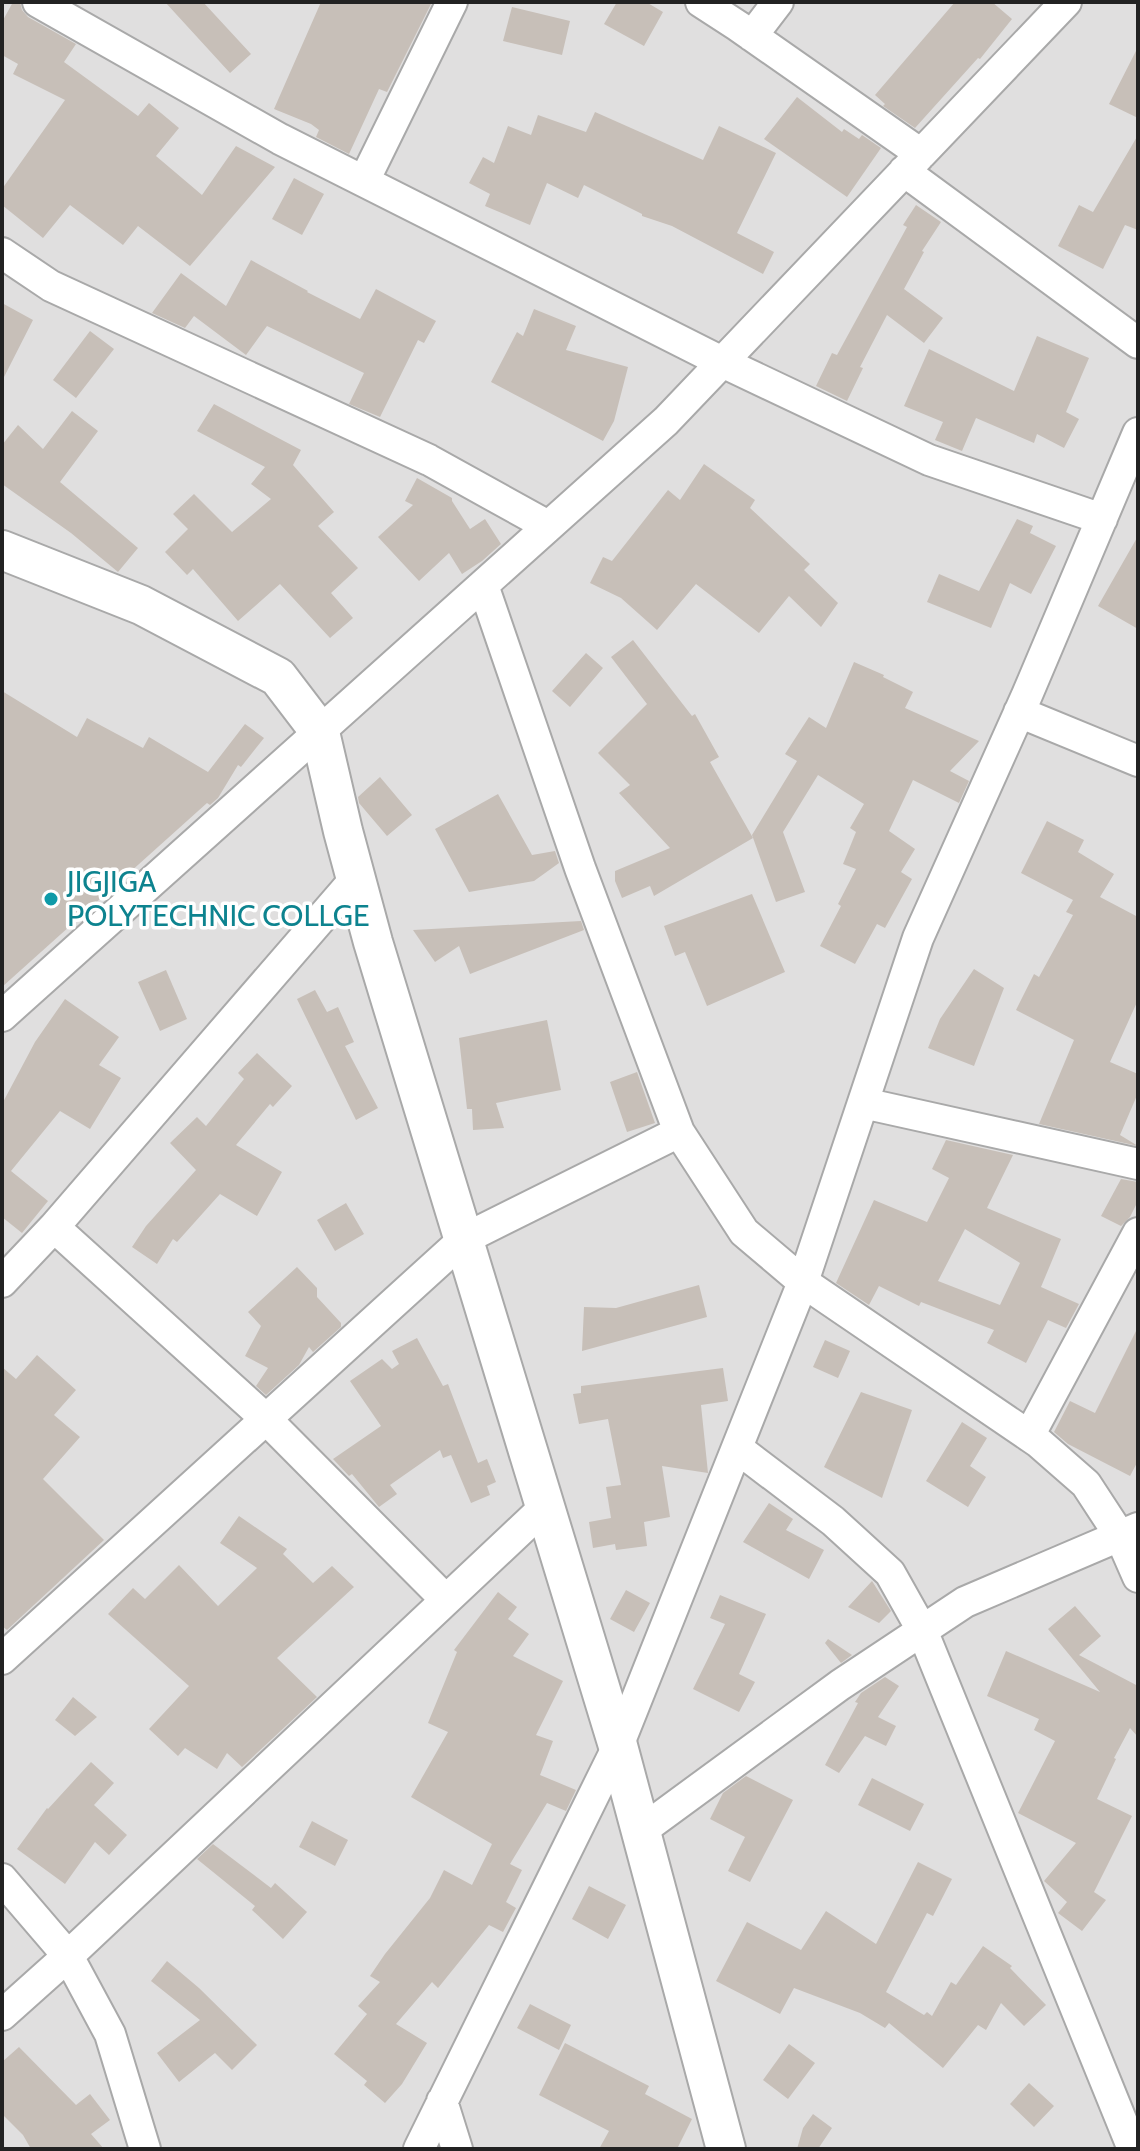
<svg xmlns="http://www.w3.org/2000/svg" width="1140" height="2151" font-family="Cabin,sans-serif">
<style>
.residential{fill:#e0dfdf}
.building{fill:#c7bfb8;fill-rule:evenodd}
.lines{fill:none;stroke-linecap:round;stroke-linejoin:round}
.minor-casing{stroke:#a9a9a9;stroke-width:34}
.tertiary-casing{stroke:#a9a9a9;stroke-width:42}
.minor{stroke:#fff;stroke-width:30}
.tertiary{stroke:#fff;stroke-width:38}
.culture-dot{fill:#0f9aa8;stroke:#fff;stroke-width:3}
.labels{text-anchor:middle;stroke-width:7;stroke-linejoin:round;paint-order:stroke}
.culture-label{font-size:30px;fill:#0d838f;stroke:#fff;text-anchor:start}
</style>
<rect width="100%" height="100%" fill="#f2efe9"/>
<!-- residential -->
<path class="residential" d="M2,2H1138V2149H2Z"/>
<!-- building -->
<path class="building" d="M13,2H20L22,10L28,17L76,44L64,62L138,116L149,103L179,128L156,156L202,195L236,146L275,167L190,266L138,226L123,245L70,205L43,238L2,205V189L65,100L13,74L18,64L2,55V22Z
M165,2H203L251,54L230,73Z
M321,2H432L387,92L379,89L349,154L316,137L319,130L311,124L274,109Z
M617,2H646L663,12L644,46L604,24Z
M955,2H992L1012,19L980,59L978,58L915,128L883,106L885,104L875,95Z
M512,7L570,21L562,55L503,41Z
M1138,47V118L1109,104Z
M797,97L842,132L844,129L859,139L862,135L881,148L847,197L764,139Z
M595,112L703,160L719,126L776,153L737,233L774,252L763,274L672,226L642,216V214L584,185L578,198L547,183L530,225L485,206L490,194L469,183L483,157L494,163L508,126L531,135L538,115L586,132Z
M1138,135V230L1125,225L1103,269L1058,246L1079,205L1093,212Z
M294,178L324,194L302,235L272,219Z
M916,205L941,222L922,251L924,252L904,289L943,318L924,343L887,315L860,367L863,368L847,401L816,386L832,353L837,355L907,227L903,225Z
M251,260L308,291L307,292L360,319L376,289L436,321L424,343L418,340L380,417L349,404L364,373L267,326L246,355L194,316L185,328L152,313L181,273L226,306Z
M2,303L33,320L2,381Z
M534,309L576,326L566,350L628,367L614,421L603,441L491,382L517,332L523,336Z
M90,331L114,349L76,398L53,380Z
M1037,336L1089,358L1066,412L1079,419L1064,448L1037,434L1034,443L976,418L962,451L935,440L943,422L904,406L929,349L1014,391Z
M214,404L301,450L293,465L334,512L318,526L358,568L331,593L353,618L330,638L280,584L238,621L193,569L187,575L165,552L188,529L173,514L194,494L232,532L271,499L251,484L265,467L197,431Z
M72,411L98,431L60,482L138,548L118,572L71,533L2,484V445L18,425L43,449Z
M704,464L755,500L750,508L810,564L804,570L838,603L821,627L789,596L759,633L696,584L657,630L621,598L590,583L603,557L612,561L668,490L680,500Z
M417,478L452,498V501L470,529L485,519L501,544L482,561L462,574L449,553L419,581L378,537L413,505L405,501Z
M1017,519L1033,526L1029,535L1030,533L1056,546L1031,594L1010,583L991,628L927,602L939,574L979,591Z
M1138,536V629L1098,606Z
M633,640L692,716L695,714L719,757L710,762L753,838L654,896L650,886L622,898L615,881V871L670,848L619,793L630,785L598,753L647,704L611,657Z
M586,653L603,668L570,707L552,691Z
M854,662L884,675L883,677L913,692L905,708L979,741L950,771L969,781L959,803L913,780L889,831L915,849L901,872L912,879L885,928L877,924L855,964L820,946L841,906L838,904L856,869L843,864L856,832L850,828L864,804L818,775L783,832L805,892L776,902L752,835L797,761L785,754L809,717L826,728Z
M2,691L77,737L87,718L143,748L149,737L208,772L245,724L264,738L241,767L238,765L218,798L210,805L207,803L2,987Z
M380,777L412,815L387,836L359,803L358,797Z
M498,794L532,855L555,851L559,863L534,881L469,892L435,829Z
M1047,821L1084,840L1078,852L1114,874L1100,897L1138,917V1000L1110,1062L1138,1074V1093L1120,1135L1138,1146L1039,1124L1074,1040L1016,1010L1034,974L1039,977L1073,915L1066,912L1073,900L1021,873Z
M752,894L785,972L707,1006L685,952L675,956L664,926Z
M581,921L584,930L470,974L459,946L435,962L413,930Z
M974,969L1004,988L974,1066L928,1048L940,1019Z
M166,970L187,1019L160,1031L138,982Z
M315,990L327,1012L338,1007L354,1042L345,1046L378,1108L356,1120L297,999Z
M65,999L119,1037L99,1065L121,1078L90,1129L60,1111L11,1171L48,1201L22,1233L2,1217V1104L35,1042Z
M547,1020L561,1090L496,1103L504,1128L473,1130L472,1109H467L459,1038Z
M257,1053L292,1086L273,1107L270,1104L236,1145L282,1172L257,1216L220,1194L177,1242L173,1239L157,1264L132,1247L146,1226L196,1170L170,1143L197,1117L206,1126L244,1079L238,1073Z
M637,1072L655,1123L627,1132L610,1082Z
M946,1140L1013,1155L987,1208L1061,1239L1041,1287L1079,1304L1066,1328L1048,1320L1026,1363L987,1343L994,1330L921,1302L919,1306L879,1286L869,1305L836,1283L874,1200L927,1222L949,1178L932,1169ZM965,1229L1020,1263L1000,1305L938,1281Z
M1121,1179L1138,1182V1201L1130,1217L1121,1226L1101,1216Z
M346,1203L364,1234L335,1251L317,1220Z
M297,1267L317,1288V1297L341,1323V1327L313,1352L309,1347L299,1365L266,1395L256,1386L268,1368L245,1356L261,1326L248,1312Z
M699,1285L707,1317L582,1351L584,1307L616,1308Z
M1138,1327V1461L1130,1476L1068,1444L1054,1432L1070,1401L1095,1413Z
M417,1338L443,1386L448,1384L478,1463L487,1459L496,1482L487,1486L490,1495L471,1503L451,1455L443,1458L440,1450L390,1485L397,1494L379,1507L352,1474L349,1476L333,1459L381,1426L350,1381L382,1359L392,1369L399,1364L392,1351Z
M825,1340L850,1351L838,1378L813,1367Z
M37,1355L76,1390L54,1415L80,1437L43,1479L104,1540L7,1630L2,1626V1367L16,1379Z
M723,1368L728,1401L701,1405L708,1473L662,1466L670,1517L644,1522L647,1546L616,1550L615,1544L593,1548L589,1522L611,1518L606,1487L621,1485L608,1419L579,1424L573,1394L581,1393V1386Z
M861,1392L912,1410L882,1498L824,1467Z
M962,1422L987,1438L970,1466L986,1477L968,1507L926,1481Z
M769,1503L793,1519L786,1530L824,1550L809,1579L743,1542Z
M239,1516L287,1549L283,1554L313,1583L332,1566L354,1587L277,1658L317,1697L242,1767L227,1753L217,1769L185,1748L178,1756L149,1729L189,1686L108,1614L133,1588L145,1599L179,1565L218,1606L257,1568L220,1543Z
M872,1581L891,1611L879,1623L848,1607Z
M626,1590L650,1603L634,1632L610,1619Z
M498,1592L517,1607L508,1619L529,1634L513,1656L563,1681L536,1735L553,1741L540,1775L576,1790L566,1811L547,1803L510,1864L522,1870L506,1902L516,1908L503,1932L489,1925L438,1988L432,1982L396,2024L427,2043L402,2084L385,2103L364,2085L367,2081L334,2054L367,2014L358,2006L380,1982L370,1976L385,1954L430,1898L444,1870L472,1885L492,1844L411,1797L448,1732L428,1723L457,1652L454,1650Z
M720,1595L766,1614L739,1674L755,1682L739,1712L693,1689L725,1624L710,1618Z
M1075,1606L1101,1636L1079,1655L1138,1686V1737L1130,1728L1114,1758L1116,1759L1097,1799L1132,1816L1094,1892L1106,1900L1082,1931L1058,1913L1067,1902L1044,1881L1076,1843L1018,1813L1055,1741L1034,1730L1039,1719L987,1696L1006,1651L1100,1692L1048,1629Z
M828,1639L852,1655L841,1663L825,1643Z
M885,1677L899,1686L878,1717L896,1726L886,1746L865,1736L839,1773L825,1765L858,1703L855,1702L861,1693Z
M73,1697L97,1717L75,1736L55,1720Z
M91,1762L114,1783L94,1805L127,1835L109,1855L95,1842L65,1884L17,1849L47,1808L48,1809Z
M746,1776L793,1800L750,1882L728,1871L745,1837L710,1819L723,1793Z
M872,1778L924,1804L910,1831L858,1805Z
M312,1821L348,1840L335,1866L299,1847Z
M213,1844L271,1888L275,1883L307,1912L283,1939L252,1910L255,1906L197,1859Z
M918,1862L952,1879L933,1916L927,1913L886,1992L924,2015L927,2012L932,2016L951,1982L956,1985L983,1946L1012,1966L1010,1968L1046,2005L1024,2026L1001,2003L986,2030L978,2025L943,2068L889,2023L885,2028L860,2013L794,1988L780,2014L716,1981L747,1922L801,1950L826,1911L876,1944Z
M589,1886L626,1905L608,1939L572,1919Z
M167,1961L199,1988L257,2045L232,2070L215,2053L179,2082L157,2053L200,2020L151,1981Z
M530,2004L571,2025L559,2050L517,2028Z
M565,2043L649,2086L645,2094L692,2119L677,2149H599L609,2131L539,2095Z
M789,2044L815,2063L788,2099L763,2080Z
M19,2047L76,2105L90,2094L110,2120L91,2134L104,2149H31L23,2135L2,2114V2062Z
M1029,2083L1054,2106L1034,2127L1010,2104Z
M813,2114L832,2128L818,2149H797L803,2128Z"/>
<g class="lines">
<!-- minor casing -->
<g class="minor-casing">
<path id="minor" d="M38,2L280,139L722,362L929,460L1102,519
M701,2L738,26L921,154
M752,36L778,2
M904,171L1138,343
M364,181L452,2
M2,253L51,286L429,460L548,526
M483,585L580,868L679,1132L744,1232L803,1282L1038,1442L1086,1484L1120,1536L1138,1577
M1019,712L1138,761
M2,1016L666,421L1066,2
M863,1103L1138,1164
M54,1227L266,1419L446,1600
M2,1282L54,1227L356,878
M1029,1436L1138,1233
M737,1448L833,1521L890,1573L922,1630L1133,2149
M2,1659L464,1239L679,1132
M641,1831L840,1685L965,1602L1138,1528
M2,1879L68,1956L110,2034L145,2149
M2,2015L68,1956L545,1507
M442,2101L457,2149
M419,2149L618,1746L803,1282L918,938L1027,695L1138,433"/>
</g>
<!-- tertiary casing -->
<g class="tertiary-casing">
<path id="tertiary" d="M2,550L141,605L278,677L320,732L343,831L373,942L618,1746L726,2149"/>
</g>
<!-- minor -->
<use href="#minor" class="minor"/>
<!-- tertiary -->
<use href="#tertiary" class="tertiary"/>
</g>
<!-- markers -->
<circle class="culture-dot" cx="51" cy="899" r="8"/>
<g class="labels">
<!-- culture labels -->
<g class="culture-label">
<text x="67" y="892">JIGJIGA<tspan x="67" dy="34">POLYTECHNIC COLLGE</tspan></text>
</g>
</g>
<!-- border -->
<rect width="1140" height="2151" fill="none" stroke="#222222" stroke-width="8"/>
</svg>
